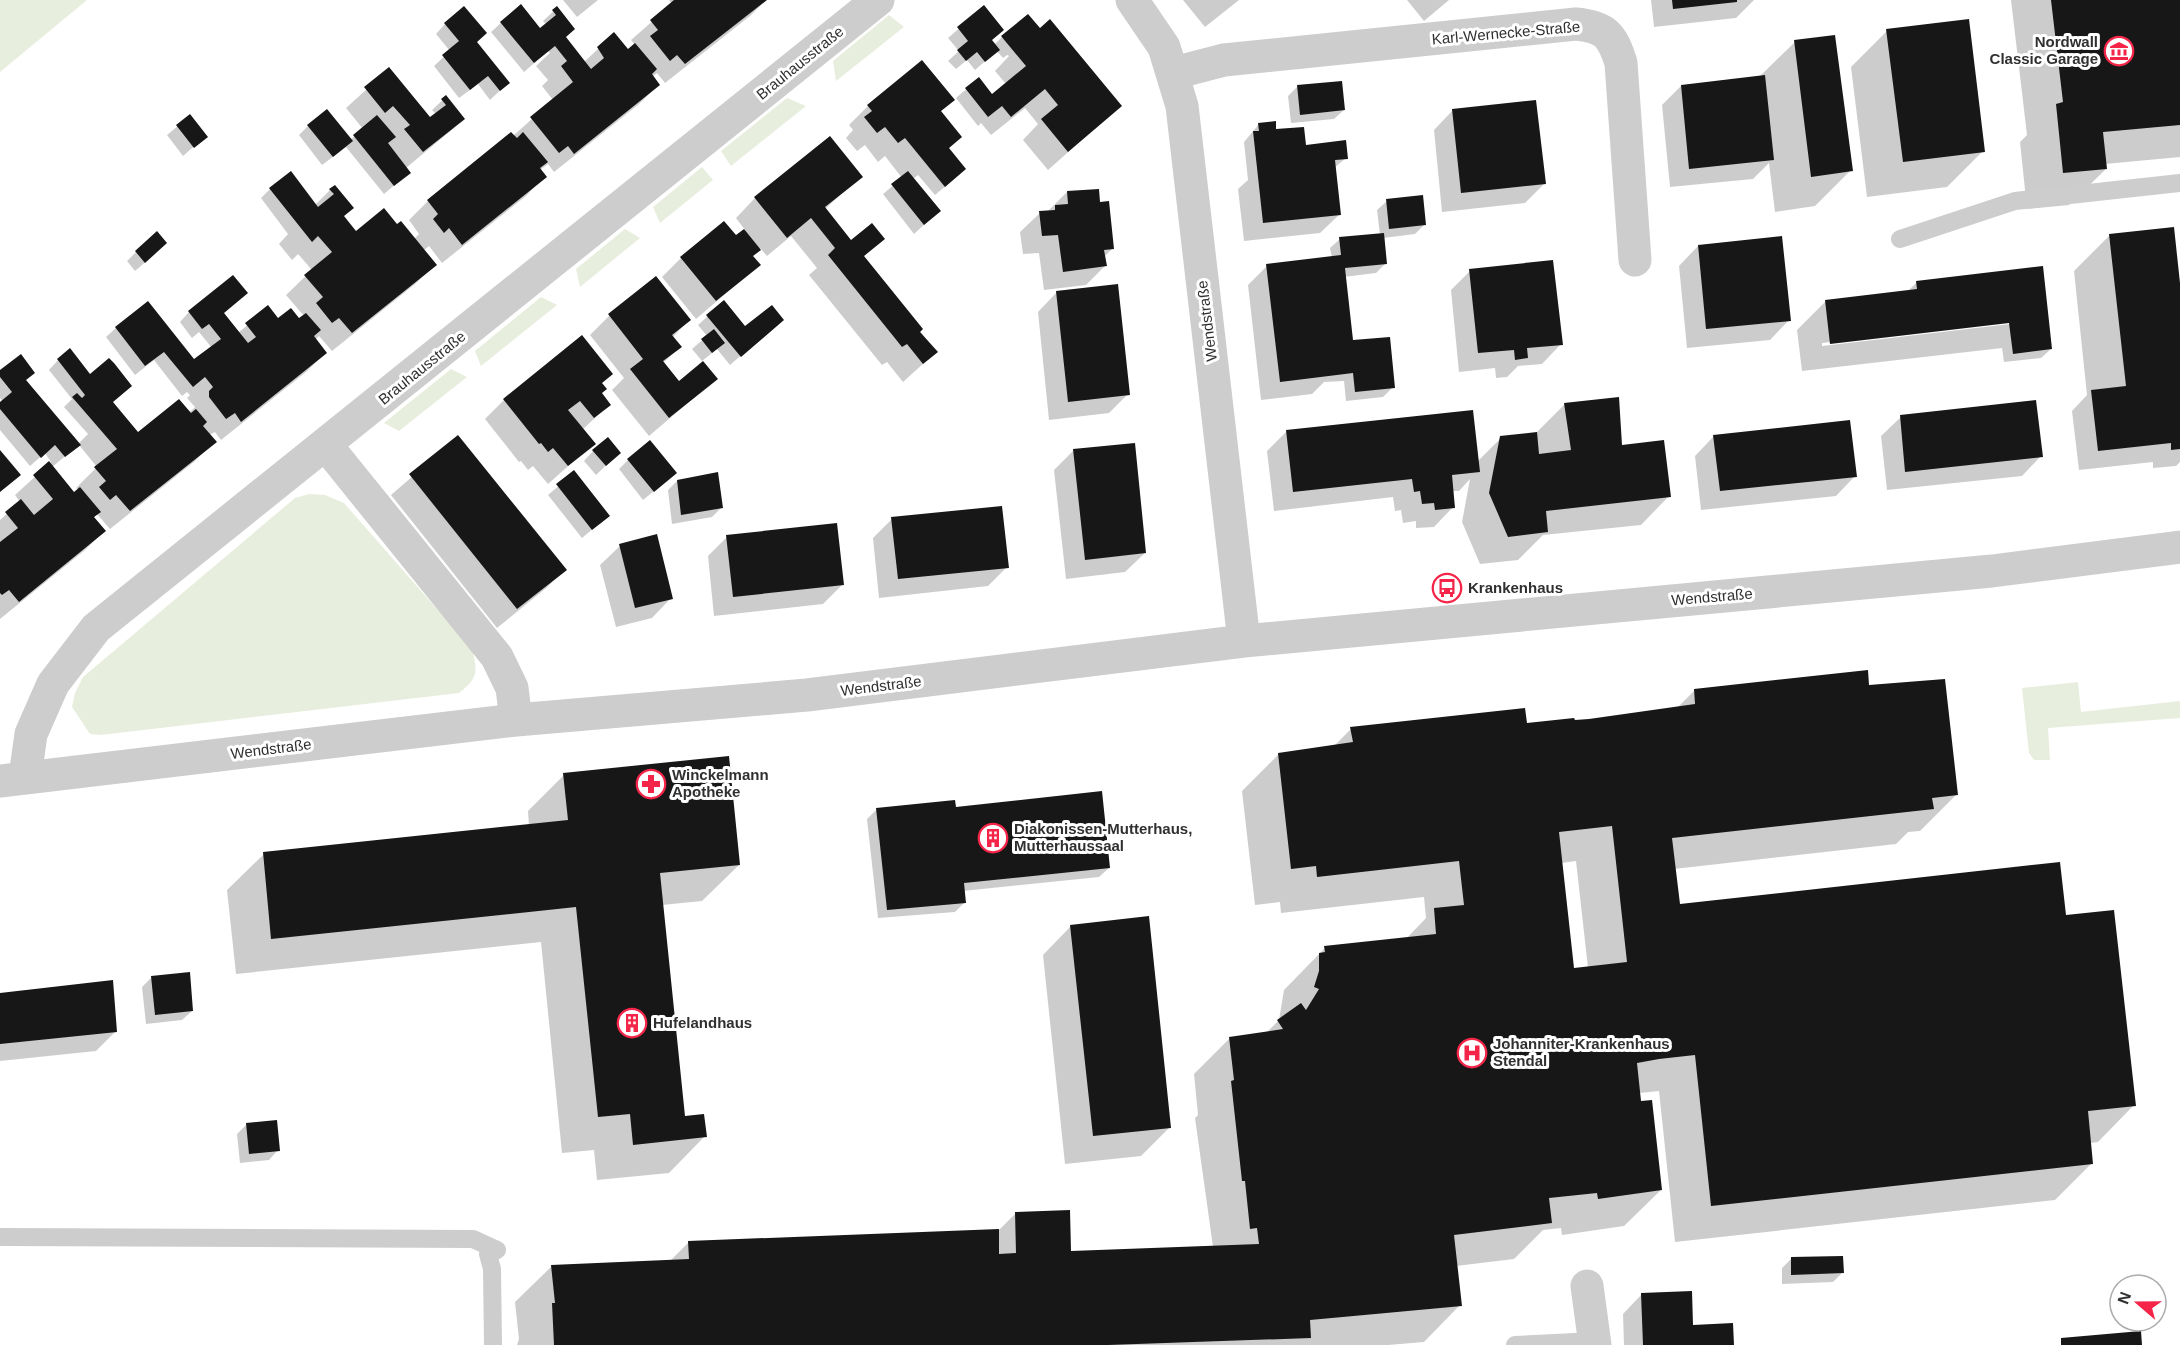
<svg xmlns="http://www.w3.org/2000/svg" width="2180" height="1345" font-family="Arial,sans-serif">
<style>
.green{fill:#e8eedd}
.shadow{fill:#0003;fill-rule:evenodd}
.building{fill:#171717;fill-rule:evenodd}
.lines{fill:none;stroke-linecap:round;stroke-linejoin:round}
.service{stroke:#cdcdcd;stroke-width:18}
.minor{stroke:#cdcdcd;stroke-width:33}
.labels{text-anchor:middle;stroke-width:6;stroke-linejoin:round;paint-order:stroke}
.street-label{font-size:15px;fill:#303030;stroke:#fff}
.poi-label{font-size:15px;font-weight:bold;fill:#303030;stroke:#fff;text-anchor:start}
</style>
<rect width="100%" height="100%" fill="#fff"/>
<!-- green -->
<path class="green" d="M0,0H87L0,72Z
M889,15L904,27L836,81L833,61Z
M787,98L806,106L731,166L721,151Z
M702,167L713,180L660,223L653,207Z
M625,229L640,238L580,287L576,269Z
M541,297L557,305L481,366L475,351Z
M451,369L467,377L399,431L384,423Z
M309,494L325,495L344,503L472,649C478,672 478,678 459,693L101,735L90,734L72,707L75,693L83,677L295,498Z
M2078,682L2081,712L2180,701V718L2048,728L2050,760H2034L2029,753L2022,688Z"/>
<!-- shadow -->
<path class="shadow" d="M563,0H598L577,17Z
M669,0H766L750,16L665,83L657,73L652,77L658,85L639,104L554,172L548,164L540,170L545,176L526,196L442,263L429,246L423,251L435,265L415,284L332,351L319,336L315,340L325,353L306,372L221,440L215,432L209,435L214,442L195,461L110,529L97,514L93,518L104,531L85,550L0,619V520L20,502L15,495L51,462L45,453L30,466L0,430V404L3,402L0,398V372L25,381L78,444L88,434L64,407L72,399L49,370L58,360L112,402L138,434L189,413L195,407L187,398L190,395L187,392L182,396L154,360L135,375L106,337L116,328L195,361L212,348L199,332L192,338L180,322L189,312L222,314L238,333L268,308L278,320H299L304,316L286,295L312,270L298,254L292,260L279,244L288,234L261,198L270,189L315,205L330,190L352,208L343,217L356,233L397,226L414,239L419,234L409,220L428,201L513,136L553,100L542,86L548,80L536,66L550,53L548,51L524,72L491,32L501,23L521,6L540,30L547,25L543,21L557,8L564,38L584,62L614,34L627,51L635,45L631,40L672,4ZM79,445L97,467L76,488L78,490L74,494L52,467Z
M1183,0H1239L1205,27Z
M1407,0H1449L1424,21Z
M1651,0H1754L1736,18L1654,27Z
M2011,0H2180V157L2105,164L2106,169L2069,205L2027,209L2020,142L2027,135Z
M984,7L991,41L994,45L1002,37L1120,106L1048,170L1023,140L1038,124L1025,108L991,135L981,123L978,126L956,98L978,79L992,96L1006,84L995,71L1009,56L1007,55L1003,58L997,51L975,70L967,60L956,69L948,61L959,51L948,38Z
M445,24L476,42L508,83L490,100L478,84L459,98L434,66L450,51L436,34Z
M1887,31L1983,151L1947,187L1867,197L1851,67Z
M1795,42L1851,170L1815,206L1775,212L1769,163L1753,179L1670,187L1662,105L1681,86L1759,77Z
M389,69L429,119L436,114L432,110L446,97L454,128L406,168L409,173L384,194L346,147L322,165L299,135L308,126L350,140L363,129L346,108Z
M1297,87L1344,110L1334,119L1291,123L1288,96Z
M953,100L940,112L960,137L948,149L954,179L935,195L918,175L913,179L939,211L914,234L883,194L902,178L885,156L878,162L865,145L857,151L846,138L853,130L849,125L868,106Z
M1453,110L1544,184L1525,203L1442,212L1434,130Z
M190,116L206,136L183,156L167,135Z
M1259,124L1305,146L1346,158L1334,168L1340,214L1320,233L1244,241L1238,189L1248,180L1244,142Z
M830,138L861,176L825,209L851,242L883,239L863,257L936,352L903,382L887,362L882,365L809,275L817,268L791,236L767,256L760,248L752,257L759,265L696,319L662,277L681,258L736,237L745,230L736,218L755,198Z
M1067,192L1099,203L1112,249L1104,257L1105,266L1086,285L1044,290L1039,253L1023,254L1020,232L1040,213L1047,212Z
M1387,201L1424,225L1415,234L1383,238L1386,263L1376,273L1343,277L1352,344L1393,387L1383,397L1346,401L1344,381L1324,382L1312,394L1261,400L1248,285L1267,266L1332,258L1330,248L1340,239L1380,235L1377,210Z
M2110,235L2180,297V462L2176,466L2153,468V462L2079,470L2072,411L2087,395L2074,271Z
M1698,246L1789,320L1770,340L1687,348L1679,266Z
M136,252L156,253L135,271L127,261Z
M2042,268L2051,349L2041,358L2004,362L2002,348L1802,371L1797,330L1825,302L1908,291L1917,282ZM2013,321L2010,324L1822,346V343Z
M1470,271L1561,344L1542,364L1518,366L1507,377L1496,378L1495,368L1459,372L1451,290Z
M655,279L689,320L672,338L680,347L663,363L679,383L716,379L649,436L612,390L624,378L590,335L609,316Z
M1057,292L1128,394L1109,413L1049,420L1038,312Z
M708,316L745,328L782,320L730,365L717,349L702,361L692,349L707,336L698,325Z
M601,384L600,393L609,405L582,430L593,444L548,484L533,466L528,470L521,461L519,462L485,419L504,400Z
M1565,404L1620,446L1669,496L1641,525L1543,535L1518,560L1480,564L1462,522L1470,479L1459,491H1452L1453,507L1434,527L1416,528V521L1403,523L1401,510L1395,511L1393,497L1274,511L1267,451L1287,431L1477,462L1501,438L1535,434Z
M1901,417L2041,456L2022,476L1887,490L1881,436Z
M1714,436L1855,476L1836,496L1701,510L1695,456Z
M458,437L565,570L545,589L497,628L391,495Z
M593,451L619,453L596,475L584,461Z
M1073,451L1145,553L1125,572L1066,579L1054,470Z
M628,460L665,482L643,500L619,469Z
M574,473L608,516L582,538L548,495Z
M677,481L721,508L712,517L672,524L668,490Z
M892,519L1007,567L988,586L879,598L873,538Z
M727,537L842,585L823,604L714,616L708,556Z
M620,546L671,598L652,618L616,627L600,565Z
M1868,687L1956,795L1920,831L1908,832L1896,844L1674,869L1678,906L2065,917L2134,1105L2098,1142L2090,1143L2092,1163L2055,1200L1675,1242L1659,1091L1639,1093L1661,1190L1624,1226L1562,1235L1561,1228L1543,1230L1514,1259L1456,1266L1460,1305L1424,1342L1388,1345H517L519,1339L515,1302L552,1266L670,1261L689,1242L998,1231L1016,1213L1067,1253L1213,1247L1195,1118L1198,1115L1194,1074L1230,1038L1266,1033L1279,1020L1284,990L1325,948L1406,939L1426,918L1424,897L1281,913L1280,902L1255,905L1242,791L1278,755L1333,747L1351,729L1574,722L1676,709L1695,690ZM1576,861L1588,968L1573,970L1561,863Z
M564,775L739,865L702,901L662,905L684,1118L705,1136L669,1173L597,1180L594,1150L562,1153L541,942L236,974L227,890L264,854L529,826L528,811Z
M955,808L1109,868L1099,877L963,891L964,903L955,912L878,918L867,819L876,810Z
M1071,926L1169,1128L1141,1156L1065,1164L1043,955Z
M151,978L192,1011L182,1020L146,1024L142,987Z
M0,994L116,1031L96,1051L0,1061Z
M247,1124L278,1150L269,1160L240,1163L237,1134Z
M1791,1259L1842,1273L1833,1282L1782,1284V1268Z
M1642,1294L1692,1327L1733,1345H1624L1623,1314Z"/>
<!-- building -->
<path class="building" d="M674,0H767L685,64L677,55L670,61L650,36L658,30L650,20Z
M1672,0H1737V2L1673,9Z
M2051,0H2180V125L2103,132L2107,169L2063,173L2056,104L2063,102Z
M521,4L540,28L556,15L552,10L557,6L575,29L566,37L591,69L604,58L597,47L614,32L628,49L635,43L657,69L652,74L660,85L574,154L568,146L559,153L530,117L573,82L561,66L567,61L555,46L534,63L500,22Z
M984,5L1004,30L992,40L1000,50L985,62L977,52L966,61L957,50L968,41L957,27Z
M464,6L487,33L477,42L510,83L500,91L488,76L470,90L442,55L459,41L444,23Z
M1028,14L1040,28L1050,19L1122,106L1068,152L1041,119L1058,105L1045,89L1011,117L1002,106L988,117L965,88L979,77L992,94L1026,66L1001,36Z
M1969,19L1985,152L1903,162L1886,29Z
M1835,35L1853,171L1811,177L1794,40Z
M922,60L955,100L941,111L962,137L949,148L966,169L945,187L905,138L898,143L885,127L877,133L864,117L872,111L867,105Z
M389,67L430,117L446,105L441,99L446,95L465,119L423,152L404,129L410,125L393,106L385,113L364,87Z
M1765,75L1774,160L1689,169L1681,85Z
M1342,81L1345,110L1300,115L1297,85Z
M1536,100L1546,184L1461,193L1452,109Z
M327,109L353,141L333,157L307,125Z
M190,114L208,137L194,148L176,125Z
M377,115L396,137L388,143L411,173L394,186L353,135Z
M1276,121V129L1304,127L1306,145L1346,140L1348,159L1335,160L1341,215L1263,223L1253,131H1259L1258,123Z
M511,132L517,138L523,132L548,162L540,168L547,177L462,245L449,228L444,233L433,219L438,214L427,200Z
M830,136L863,177L825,207L851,240L872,223L885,239L864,256L923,329L920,332L938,352L923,364L907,344L902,347L828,255L835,248L811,218L787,238L754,197Z
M291,171L318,207L334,194L329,189L335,185L354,208L344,216L356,231L384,208L397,224L401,221L437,265L352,333L339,318L332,323L316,303L323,297L304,275L332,252L318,236L312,242L269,188Z
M908,171L941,211L924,225L891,184Z
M1099,189L1100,202L1109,201L1114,249L1104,250L1107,266L1063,272L1058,235L1042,236L1039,211L1055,210V205L1068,204L1067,191Z
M1423,195L1426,225L1389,229L1386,199Z
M724,221L736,235L744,229L761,250L753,256L761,265L716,301L680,257Z
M2174,227L2180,283V449L2171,450V443L2098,451L2091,390L2126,386L2109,234Z
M157,231L167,243L145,263L135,251Z
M1384,233L1387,264L1345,268L1353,340L1390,337L1395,388L1355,392L1353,373L1280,382L1266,264L1341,255L1339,237Z
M1782,236L1791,321L1706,329L1698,245Z
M1553,260L1563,345L1527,348L1528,358L1515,360L1514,350L1478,353L1469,269Z
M2043,266L2052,349L2013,354L2009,323L1830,344L1825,300L1917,289L1916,281Z
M233,275L248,293L224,313L248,343L256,337L245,323L268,305L278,318L291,308L299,318L306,313L321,330L314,336L327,353L241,422L235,413L226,419L209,397V391L213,387L205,377L193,387L164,352L145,366L115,327L148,301L194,359L221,339L209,324L202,329L188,311Z
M656,276L691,320L672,335L682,347L663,361L679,381L703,361L718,379L669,418L630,369L643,359L608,314Z
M1118,284L1130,395L1068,402L1056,291Z
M724,300L745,326L772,305L784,320L741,357L706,315Z
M714,329L725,343L712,353L701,339Z
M582,335L613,374L602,383L607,389L602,393L611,405L594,418L580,401L568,410L596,444L568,466L553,448L548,452L541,443L539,444L503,399Z
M70,348L90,374L109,358L114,363L132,386L113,402L138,432L179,399L191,413L196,409L207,422L203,426L217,442L130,511L116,495L110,500L99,487L106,481L94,467L117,449L72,397L77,393L82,398L85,395L57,359Z
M21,354L35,373L26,380L81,445L65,457L55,445L41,458L0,409V402L12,392L0,377V370Z
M1619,397L1622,445L1664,440L1671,497L1546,511L1548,532L1508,537L1489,493L1500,436L1537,432L1539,454L1571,450L1564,403Z
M2036,400L2043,457L1905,472L1900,415Z
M1473,410L1480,472L1452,475L1455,508L1435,510L1434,503L1422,504L1420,491L1414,492L1412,479L1293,492L1286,430Z
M1850,420L1857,477L1720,491L1713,435Z
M458,435L567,570L517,609L409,474Z
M608,437L621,453L606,466L592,450Z
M650,440L677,473L654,492L627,459Z
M1135,443L1146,553L1085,560L1073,449Z
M0,450L21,475L0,492Z
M49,461L74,492L80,487L101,512L94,517L106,531L19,602L9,590L2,595L0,593V542L18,528L5,512L21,499L34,515L53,499L33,475Z
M574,470L610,516L592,530L556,484Z
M718,472L723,508L681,515L677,480Z
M1002,506L1009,568L898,579L891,517Z
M837,523L844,585L733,597L726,535Z
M657,534L673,599L635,608L619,544Z
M1868,670L1869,685L1945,679L1958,795L1932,798L1934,809L1672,838L1680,904L2060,862L2066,915L2114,910L2136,1106L2088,1111L2093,1164L1711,1206L1695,1055L1659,1059L1637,1063L1641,1101L1652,1100L1662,1190L1598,1199L1597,1193L1549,1198L1552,1223L1454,1235L1462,1306L1310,1320L1311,1338L1108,1345H554L552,1303H555L551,1265L689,1259L688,1241L999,1229V1254L1016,1253L1015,1212L1070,1210L1071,1251L1259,1244L1257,1228L1250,1229L1245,1181H1242L1231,1081L1234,1080L1229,1037L1283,1029L1277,1020L1301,1003L1306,1010L1319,989L1314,987L1319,971V953L1325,952L1324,946L1436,934L1434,908L1464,905L1459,861L1317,877L1316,866L1291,869L1278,753L1353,742L1350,727L1525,708L1527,723L1574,718L1575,720L1589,719L1695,704L1694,689ZM1612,826L1627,962L1574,968L1559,832Z
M729,756L740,865L660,873L685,1116L704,1114L707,1137L633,1145L630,1114L598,1117L576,907L271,939L263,852L568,820L563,773Z
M1102,791L1110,868L964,883L966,903L887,910L876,808L955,800L956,807Z
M1149,916L1171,1128L1093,1136L1070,925Z
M190,972L193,1011L155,1015L151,976Z
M113,980L117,1032L0,1044V993Z
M277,1120L280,1151L249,1154L246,1123Z
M1843,1256L1844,1273L1791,1275V1257Z
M1692,1291L1693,1325L1733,1323L1734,1345H1643L1641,1293Z
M2141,1331L2142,1345H2061V1338Z"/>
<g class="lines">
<!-- service -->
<path class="service" d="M1900,239L2015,201L2180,183
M0,1237L473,1239L497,1250L488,1254L492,1269L493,1345
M1515,1345L1595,1341"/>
<!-- minor -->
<path class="minor" d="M1132,0L1164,47L1182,106L1244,641
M1174,73L1224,60L1576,24C1606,27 1612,35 1621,63L1635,260
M326,445L497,657L512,688L516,720
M25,777L31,734L53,684L96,628L878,0
M0,781L516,720L807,695L1244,641L1992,571L2180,547
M1587,1286L1595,1345"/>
</g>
<!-- icons -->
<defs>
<g id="museum-ring" transform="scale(1.5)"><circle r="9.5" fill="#fff" stroke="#f42548" stroke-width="1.5"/><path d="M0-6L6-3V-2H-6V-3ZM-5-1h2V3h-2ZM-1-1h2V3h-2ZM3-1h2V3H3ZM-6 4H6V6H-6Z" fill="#f42548"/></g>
<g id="bus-ring" transform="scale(1.5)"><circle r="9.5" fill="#fff" stroke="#f42548" stroke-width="1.5"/><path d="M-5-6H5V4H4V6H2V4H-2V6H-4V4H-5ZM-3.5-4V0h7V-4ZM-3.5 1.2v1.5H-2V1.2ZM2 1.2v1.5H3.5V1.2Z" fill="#f42548"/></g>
<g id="pharmacy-ring" transform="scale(1.5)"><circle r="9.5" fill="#fff" stroke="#f42548" stroke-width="1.5"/><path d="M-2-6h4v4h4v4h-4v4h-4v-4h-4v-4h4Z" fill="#f42548"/></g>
<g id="building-ring" transform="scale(1.5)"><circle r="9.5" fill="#fff" stroke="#f42548" stroke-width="1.5"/><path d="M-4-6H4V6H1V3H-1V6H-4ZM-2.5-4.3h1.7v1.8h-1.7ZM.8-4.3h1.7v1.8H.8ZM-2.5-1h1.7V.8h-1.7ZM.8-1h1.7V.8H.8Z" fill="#f42548"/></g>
<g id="hospital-ring" transform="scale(1.5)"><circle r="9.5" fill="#fff" stroke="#f42548" stroke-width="1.5"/><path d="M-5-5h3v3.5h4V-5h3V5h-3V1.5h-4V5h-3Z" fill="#f42548"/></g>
</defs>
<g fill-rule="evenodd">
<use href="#museum-ring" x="2119" y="51"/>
<use href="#bus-ring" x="1447" y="588"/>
<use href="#pharmacy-ring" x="651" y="784"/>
<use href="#building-ring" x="993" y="838"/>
<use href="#building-ring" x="632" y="1023"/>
<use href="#hospital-ring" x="1472" y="1053"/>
</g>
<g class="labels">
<!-- street labels -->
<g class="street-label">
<text transform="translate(1506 33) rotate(-5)" y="5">Karl-Wernecke-Straße</text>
<text transform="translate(800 63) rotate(-39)" y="5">Brauhausstraße</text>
<text transform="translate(1207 321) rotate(-97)" y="5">Wendstraße</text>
<text transform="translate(422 368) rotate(-39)" y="5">Brauhausstraße</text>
<text transform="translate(1712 597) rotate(-5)" y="5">Wendstraße</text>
<text transform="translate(881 686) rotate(-7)" y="5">Wendstraße</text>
<text transform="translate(271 749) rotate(-7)" y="5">Wendstraße</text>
</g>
<!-- poi labels -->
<g class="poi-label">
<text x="2098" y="47" text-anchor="end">Nordwall<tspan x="2098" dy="17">Classic Garage</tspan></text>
<text x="1468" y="593">Krankenhaus</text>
<text x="672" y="780">Winckelmann<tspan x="672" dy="17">Apotheke</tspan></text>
<text x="1014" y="834">Diakonissen-Mutterhaus,<tspan x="1014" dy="17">Mutterhaussaal</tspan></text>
<text x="653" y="1028">Hufelandhaus</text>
<text x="1493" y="1049">Johanniter-Krankenhaus<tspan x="1493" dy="17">Stendal</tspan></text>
</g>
</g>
<!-- north arrow -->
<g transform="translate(2138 1303) rotate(290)"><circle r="28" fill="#ffffff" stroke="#acacac" stroke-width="1.5"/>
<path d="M0-4.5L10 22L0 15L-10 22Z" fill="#f42548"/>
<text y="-9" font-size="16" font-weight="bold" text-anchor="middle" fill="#303030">N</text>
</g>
</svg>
